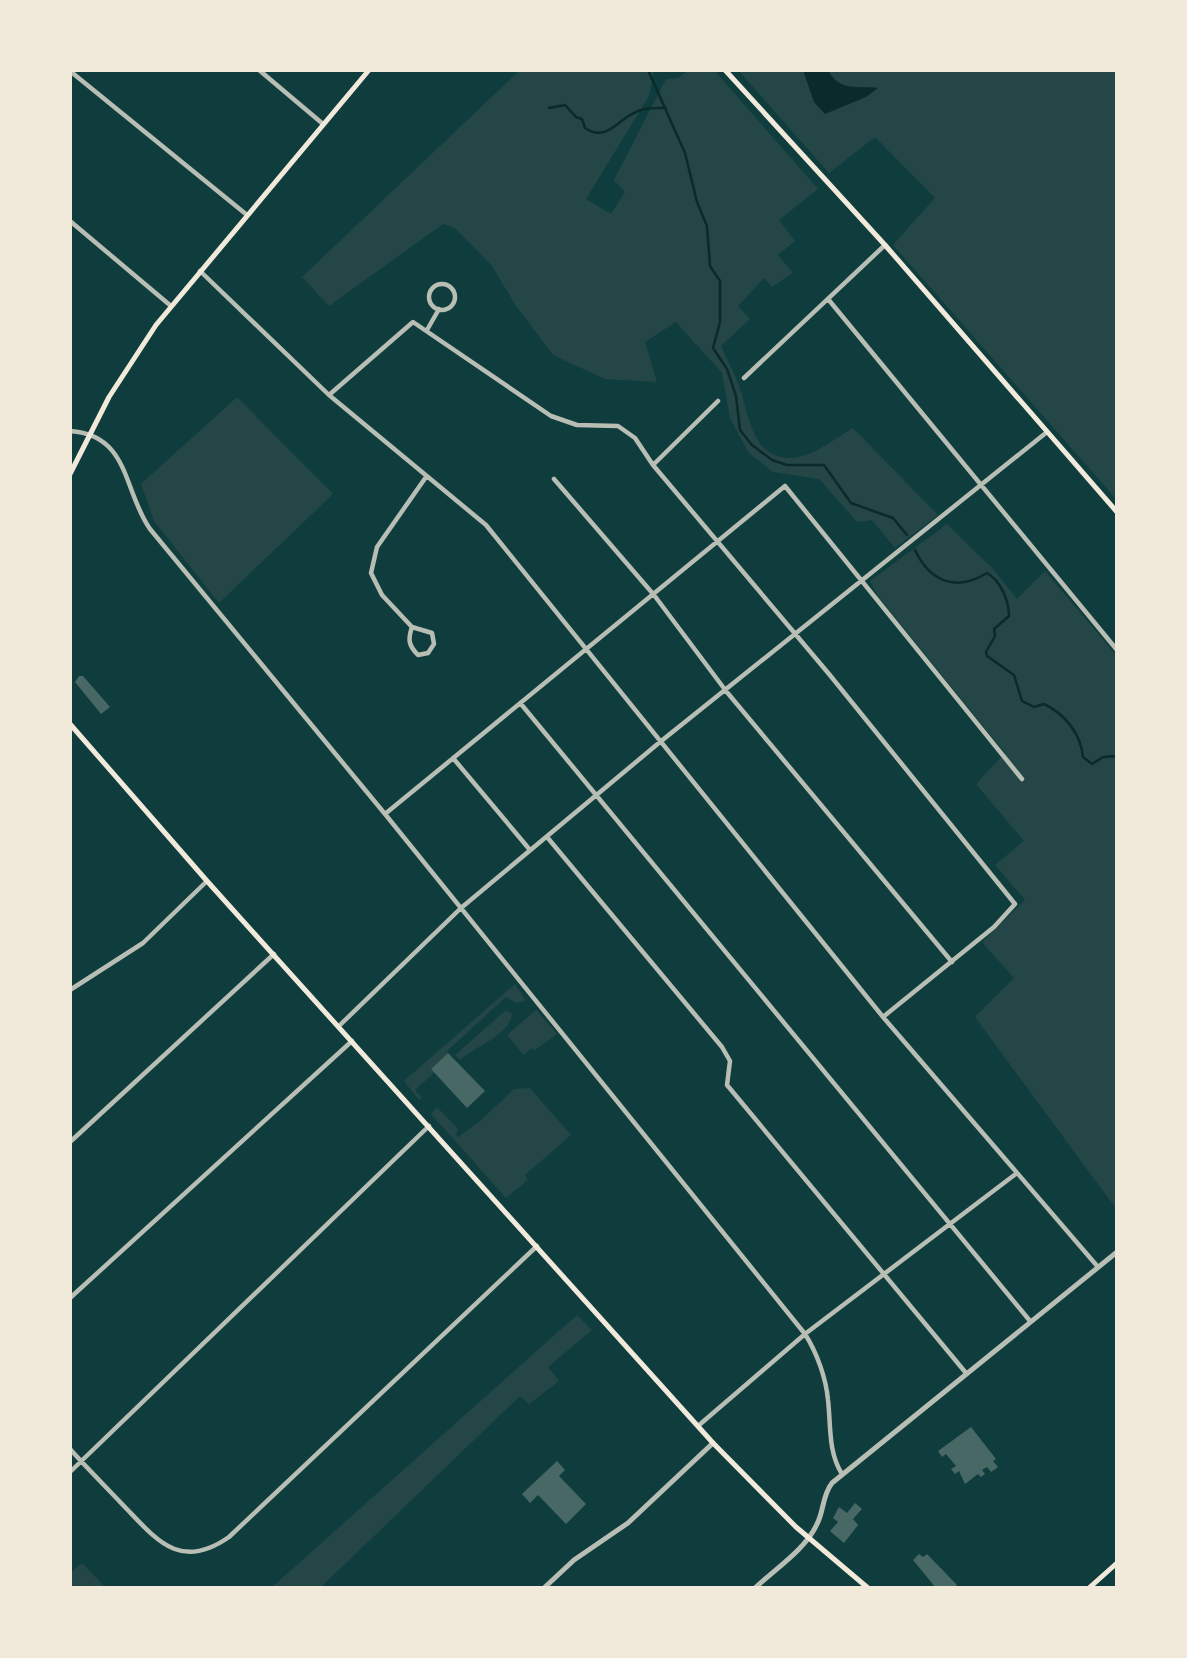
<svg xmlns="http://www.w3.org/2000/svg" width="1187" height="1658" font-family="'Times New Roman',serif">
<style>
.green{fill:#244646}
.water{fill:#0a2a2b}
.lines{fill:none;stroke-linecap:round;stroke-linejoin:round}
.stream{stroke:#0a2a2b;stroke-width:2.5}
.building{fill:#486865}
.minor{stroke:#b8beb3;stroke-width:4.5}
.tertiary{stroke:#b8beb3;stroke-width:5}
.secondary{stroke:#f1e9da;stroke-width:5}
</style>
<rect width="100%" height="100%" fill="#0f3d3e"/>
<!-- green -->
<path class="green" d="M520,70H654L649,96L586,199L611,214L625,192L614,180L666,79L678,78L689,70H714L818,189L779,220L795,241L778,255L793,273L772,287L764,278L738,306L750,319L721,346C727,359 734,372 739,386C749,413 751,458 790,458C812,458 835,438 853,428L938,515L895,548L872,520L857,522L819,479L773,472L748,452L730,418L722,373L676,322L645,342L657,382L605,379L553,355L516,306L492,266L455,228L443,224L329,306L302,277Z
M738,70H1117V500L893,245L935,198L875,137L829,173Z
M237,397L333,494L219,603L154,521L141,484Z
M947,524L993,569L1017,599L1045,571L1117,656V1210L975,1017L1014,978L982,942L1025,900L995,865L1024,841L976,784L1005,753L877,595L870,581Z
M515,984L526,1001L516,1003L506,997L447,1051L448,1053L431,1069L434,1073L415,1090L422,1098L419,1100L404,1081Z
M506,1010L512,1014C510,1035 474,1047 460,1060L455,1055Z
M536,1010L557,1034L535,1050L531,1048L524,1055L507,1035Z
M530,1088L571,1135L525,1175L528,1180L506,1198L431,1114L436,1108L439,1109L458,1129L456,1134L458,1137L480,1121L514,1089Z
M577,1315L592,1330L548,1367L559,1381L529,1404L520,1396L320,1588H271Z
M82,1563L106,1588H70V1573Z"/>
<!-- water -->
<path class="water" d="M803,70H828C840,93 859,85 878,88L866,97L825,114L814,102Z"/>
<g class="lines">
<!-- stream -->
<path class="stream" d="M648,70L685,153L697,202L707,226L710,266L720,281V322L713,348L727,369L736,396L740,430L752,445L772,460L787,465H824L851,503L893,518L907,535
M549,108L565,105L576,117L582,119L585,128C607,143 617,119 638,111C647,107 656,108 666,108
M915,550C930,582 956,592 987,573C1001,581 1009,601 1009,616L994,629L995,636L986,652L987,656L1014,675L1022,701L1034,707L1044,704C1065,714 1081,734 1083,757L1092,764L1103,757L1117,756"/>
</g>
<!-- building -->
<path class="building" d="M79,676H83L110,707L101,714L75,682Z
M448,1053L485,1091L467,1108L431,1069Z
M971,1427L996,1459L993,1461L998,1467L991,1472L987,1467L982,1470L985,1474L981,1477L978,1474L965,1484L959,1471L955,1474L951,1469L956,1466L946,1454L942,1457L938,1451Z
M557,1461L565,1470L559,1476L586,1504L566,1524L538,1495L530,1503L522,1494Z
M855,1503L862,1509L853,1519L858,1525L844,1543L830,1531L838,1522L833,1518L839,1507L847,1513Z
M919,1554L923,1557L927,1554L957,1585L953,1588H936L913,1560Z"/>
<g class="lines">
<!-- minor -->
<path class="minor" d="M259,70L323,124
M70,71L247,215
M70,221L171,306
M200,271L329,395L486,525L883,1017L1098,1267
M429 297a13 13 0 1 1 26 0a13 13 0 1 1-26 0Z
M828,299L1117,650
M427,330L439,309
M744,378L885,245
M329,395L413,322L551,416L577,425L618,426L635,438L653,465L829,674L1015,904L994,927L883,1017
M70,431C130,435 123,491 150,529L385,814L805,1334C817,1353 826,1378 828,1400C831,1426 828,1452 842,1474
M653,465L718,401
M554,479L654,595L726,691L952,962
M412,627C408,639 408,645 418,655L428,653L434,644L432,633L412,627L382,595L371,573L377,547L426,477
M521,704L1030,1321
M453,758L530,850
M385,814L785,486L1022,779
M547,837L722,1047L730,1061L727,1085L966,1373
M70,990L143,943L207,881
M340,1025L461,908L660,742L1047,432
M70,1142L274,954
M70,1298L352,1041
M698,1426L805,1334L1017,1173
M70,1449C87,1468 105,1486 122,1504C156,1539 179,1572 229,1537L537,1246
M70,1472L429,1126"/>
<!-- tertiary -->
<path class="tertiary" d="M544,1588L574,1560L628,1523L713,1443
M755,1588C775,1569 806,1549 817,1524C824,1511 822,1496 832,1483L1117,1252"/>
<!-- secondary -->
<path class="secondary" d="M725,70L885,245L1117,512
M70,474L109,397L156,325L369,70
M70,724L207,881L713,1443L796,1527L868,1588
M1089,1588L1117,1563"/>
</g>
<!-- border -->
<rect width="1187" height="1658" fill="none" stroke="#f1e9da" stroke-width="144"/>
</svg>
